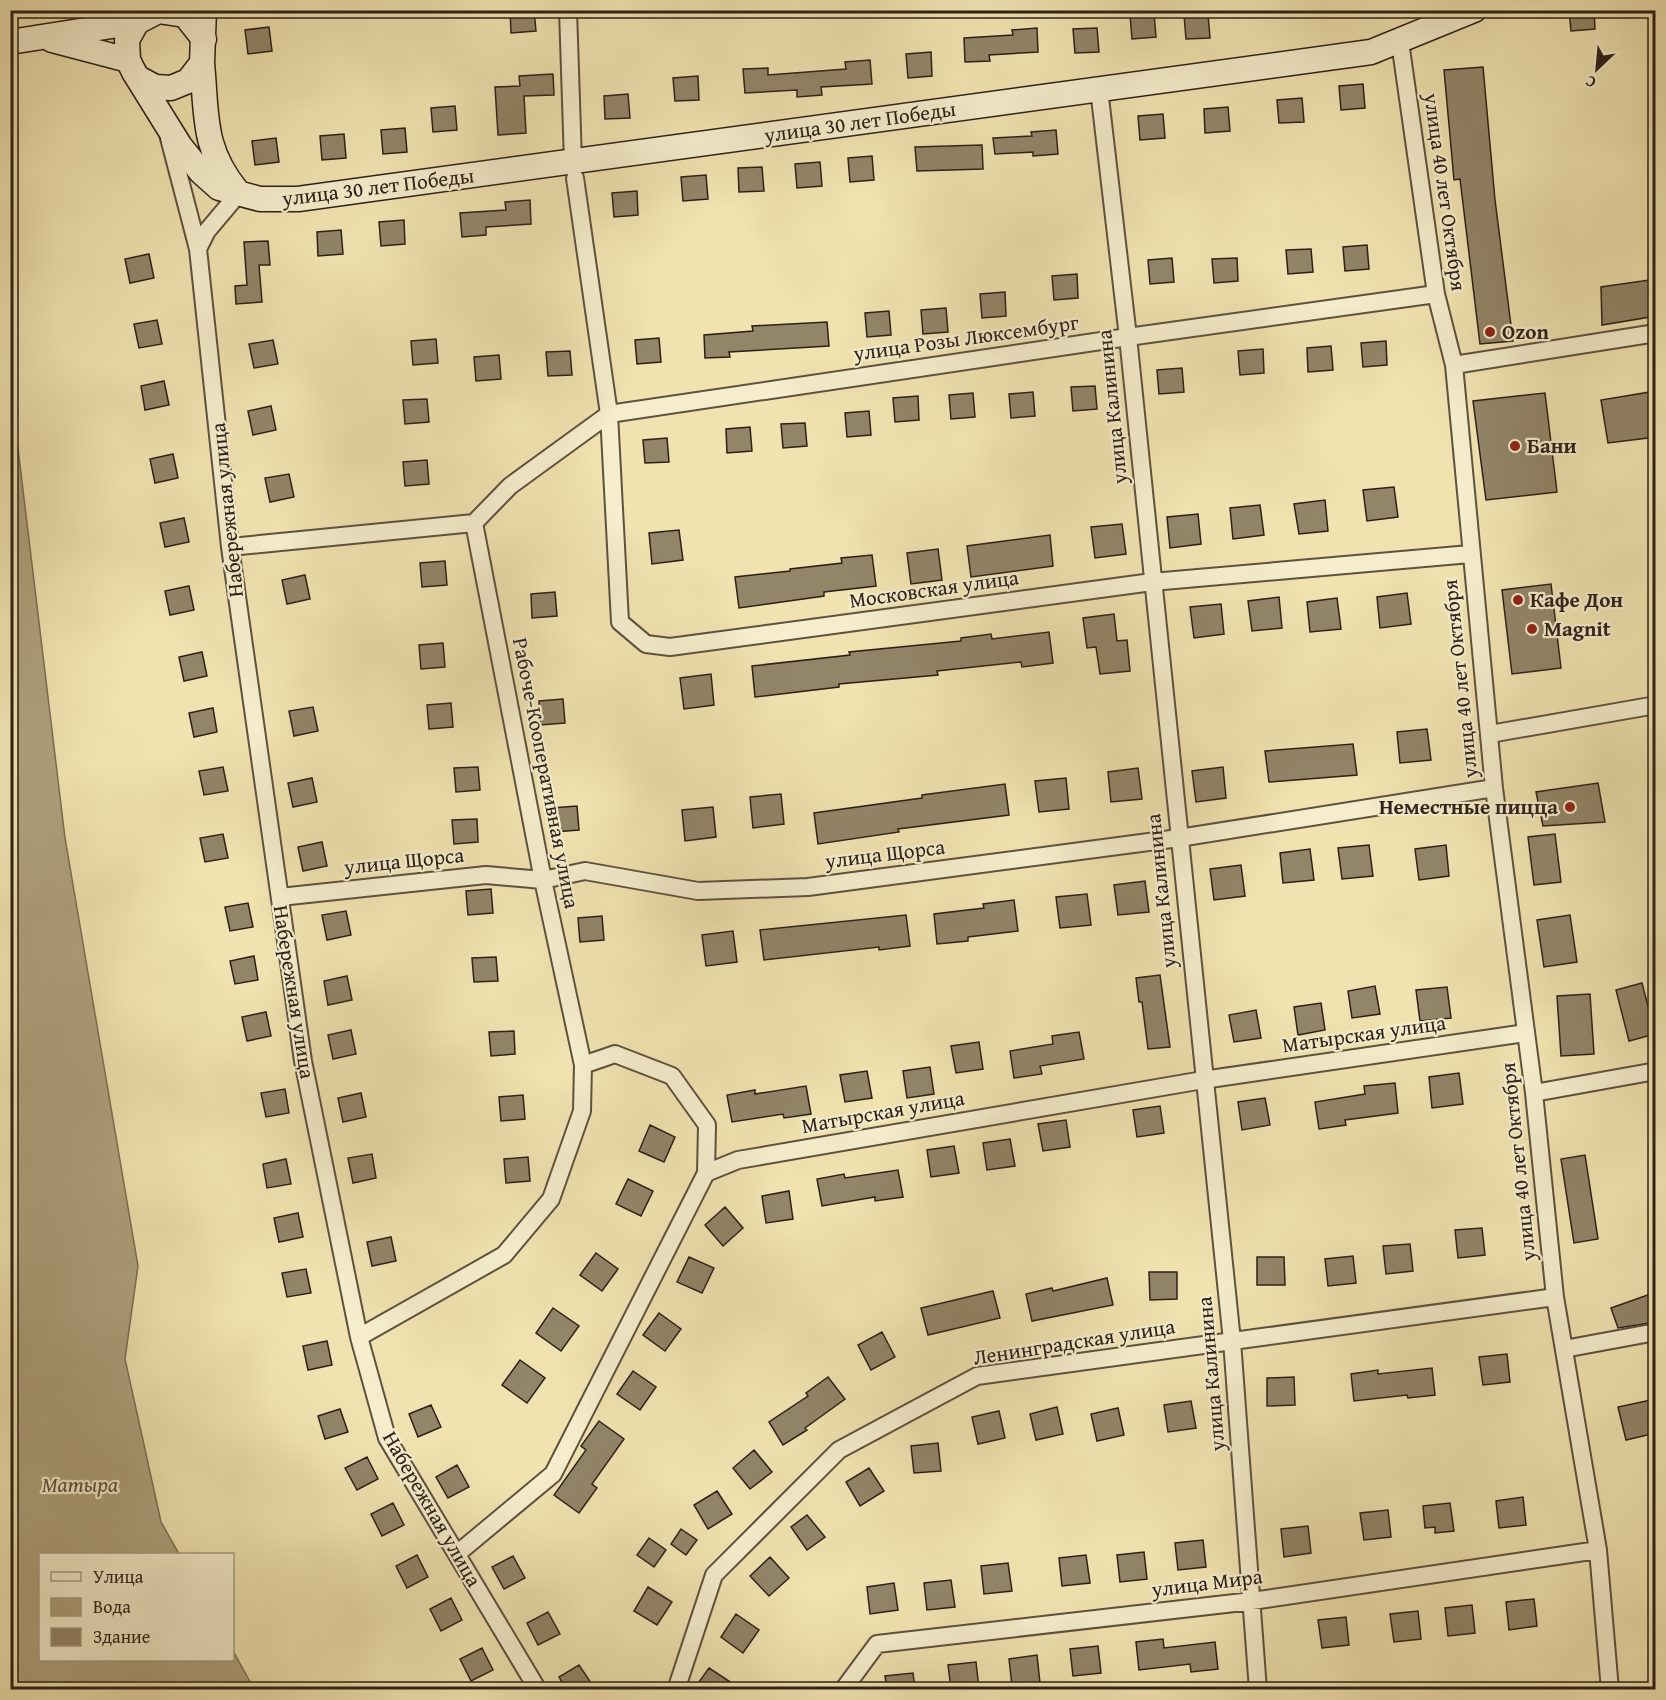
<svg xmlns="http://www.w3.org/2000/svg" width="1666" height="1700" font-family="'Gentium Book Plus',serif">
<style>
.water{fill:#aea17d;stroke:#7a6d55;stroke-width:1.5}
.building{fill:#928568;stroke:#2d2019;stroke-width:1.5}
.lines{fill:none;stroke-linecap:round;stroke-linejoin:round}
.street-casing{stroke:#5e513f;stroke-width:20}
.secondary-casing{stroke:#2d2019;stroke-width:27}
.street{stroke:#f5edcc;stroke-width:16}
.secondary{stroke:#f5edcc;stroke-width:24}
.poi-dot{fill:#8f2418;stroke:#f5edcc;stroke-width:2}
.labels{text-anchor:middle;stroke-width:4.5;stroke-linejoin:round;paint-order:stroke}
.street-label{font-size:21px;fill:#2d2019;stroke:#f5edcc}
.poi-label{font-size:21px;font-weight:bold;fill:#2d2019;stroke:#f5edcc;text-anchor:start}
.water-label{font-size:22px;font-style:italic;fill:#5a4d3c;stroke:#f5edcc}
</style>
<rect width="100%" height="100%" fill="#f0e3b0"/>
<filter id="stains"><feTurbulence type="fractalNoise" baseFrequency=".00333" numOctaves="4"/><feColorMatrix values="0 0 0 0 .2 0 0 0 0 .09 0 0 0 0 .02 0 0 0 .5 -.17"/></filter>
<radialGradient id="worn" r=".72"><stop offset=".6" stop-color="#630" stop-opacity="0"/><stop offset="1" stop-color="#630" stop-opacity=".3"/></radialGradient>
<!-- water -->
<path class="water" d="M10,382L65,838L138,1266L125,1359L161,1522L179,1554H40V1660H232L233,1651L254,1689H11Z"/>
<!-- building -->
<path class="building" d="M510,10H534L536,31L511,33Z
M1569,10H1594L1595,29L1571,31Z
M1154,13L1156,37L1132,39L1130,15Z
M1208,14L1210,38L1186,39L1184,15Z
M269,27L272,51L248,54L245,30Z
M1037,28L1038,52L989,55L990,61L965,62L964,38L1013,35L1012,30Z
M1097,28L1099,52L1075,53L1073,29Z
M931,52L932,76L908,78L906,54Z
M870,60L872,84L821,87L822,95L797,97V90L745,93L743,69L768,68V75L846,69L845,62Z
M1483,67L1495,200L1513,341L1480,344L1460,179L1454,180L1444,70Z
M553,74L554,95L524,96L526,133L498,135L495,87L520,86L519,76Z
M698,76L699,100L675,101L673,78Z
M1363,84L1365,108L1341,110L1339,86Z
M628,94L630,118L605,119L604,96Z
M1302,98L1304,122L1279,123L1277,100Z
M455,106L457,130L433,132L431,108Z
M1228,107L1230,131L1205,133L1204,109Z
M1163,114L1165,138L1140,140L1138,116Z
M405,128L407,152L383,154L381,130Z
M1056,130L1058,154L1033,156V152L995,154L993,138L1032,136L1031,132Z
M344,134L346,158L322,160L320,136Z
M276,138L279,162L255,165L252,141Z
M982,145L983,169L917,171L915,147Z
M872,156L874,180L850,182L848,158Z
M820,162L822,186L797,188L795,164Z
M762,167L764,191L739,192L738,168Z
M706,175L708,199L683,201L681,177Z
M637,191L638,215L614,217L612,193Z
M530,200L531,224L486,227V235L462,237L460,213L506,210L505,202Z
M404,220L405,244L381,246L379,222Z
M341,230L343,254L318,256L317,232Z
M268,241L270,265H259L262,302L236,304L235,286L247,285L244,242Z
M1367,245L1369,269L1345,271L1343,247Z
M1311,249L1313,272L1288,274L1286,250Z
M149,254L154,278L130,283L125,259Z
M1172,258L1174,282L1150,284L1148,260Z
M1237,258L1238,281L1214,283L1212,259Z
M1077,274L1078,298L1054,300L1052,276Z
M1656,279V316L1602,325L1601,287Z
M1005,292L1006,316L982,318L980,294Z
M946,308L948,332L923,334L921,310Z
M889,311L891,335L867,337L865,313Z
M157,320L162,344L139,348L134,324Z
M827,322L829,346L729,352L730,357L705,358L704,335L753,331L752,326Z
M659,338L661,362L637,364L635,340Z
M436,339L438,363L413,365L411,341Z
M273,340L278,364L254,368L249,344Z
M1386,341L1387,365L1363,367L1361,343Z
M1331,346L1333,370L1308,372L1307,348Z
M1263,349L1264,373L1240,375L1238,351Z
M570,351L572,375L548,376L546,352Z
M499,355L501,379L476,381L474,357Z
M1182,368L1184,392L1159,394L1157,370Z
M164,381L169,405L145,410L141,386Z
M1095,386L1097,409L1073,411L1071,387Z
M1656,391V437L1608,443L1601,400Z
M1033,392L1035,416L1011,418L1009,394Z
M973,393L975,417L951,419L949,395Z
M1545,393L1557,492L1486,500L1473,401Z
M918,396L919,420L895,422L893,398Z
M427,399L429,422L405,424L403,400Z
M271,406L276,430L253,435L248,411Z
M869,411L871,435L847,437L845,413Z
M805,423L807,446L783,448L781,424Z
M750,427L752,451L727,453L726,429Z
M667,438L669,462L645,463L643,440Z
M173,454L178,478L155,483L150,459Z
M427,460L429,484L405,486L403,462Z
M289,474L294,497L270,502L265,478Z
M1394,487L1398,517L1367,521L1363,490Z
M1325,500L1328,531L1299,534L1294,504Z
M1260,505L1264,535L1233,539L1230,508Z
M1198,514L1201,544L1170,548L1167,517Z
M184,518L189,542L165,547L160,523Z
M1122,524L1126,554L1095,558L1091,527Z
M679,530L683,560L652,564L649,533Z
M1050,535L1053,566L971,577L967,546Z
M938,549L942,580L911,584L907,553Z
M872,555L876,586L824,592V596L739,608L735,577L790,571V569L842,563L841,558Z
M445,561L447,585L422,587L420,563Z
M305,575L310,599L287,604L282,580Z
M1551,584L1561,668L1512,674L1502,590Z
M189,586L194,610L170,615L165,591Z
M555,592L557,616L532,618L531,594Z
M1407,593L1411,624L1380,628L1377,597Z
M1279,597L1282,628L1252,631L1248,601Z
M1337,598L1341,629L1310,632L1307,602Z
M1221,604L1224,634L1194,638L1190,607Z
M1114,614L1117,641L1127,640L1130,671L1100,674L1096,647L1087,648L1083,618Z
M1049,632L1053,663L1022,667L1021,662L937,671L938,675L839,684V687L755,697L752,666L850,655L849,652L961,641V638L991,634L992,639Z
M443,643L445,667L421,669L419,645Z
M202,652L207,676L184,681L179,657Z
M711,674L714,705L684,709L680,678Z
M563,699L565,723L540,725L539,701Z
M451,703L453,727L429,729L427,705Z
M313,707L318,731L294,736L289,711Z
M213,708L217,732L194,737L189,713Z
M1427,729L1431,760L1400,763L1397,732Z
M1353,744L1357,775L1269,782L1265,751Z
M223,767L228,791L204,795L199,771Z
M478,767L480,790L456,792L454,768Z
M1223,767L1226,798L1196,802L1192,771Z
M1138,768L1142,799L1111,802L1108,772Z
M312,778L317,802L293,807L288,783Z
M1066,778L1069,809L1039,812L1035,781Z
M1598,783L1605,822L1543,826L1536,792Z
M1005,784L1009,815L898,829L899,832L818,844L814,813L922,798V795Z
M781,794L784,824L753,828L750,797Z
M577,806L579,830L554,832L552,808Z
M713,807L716,837L685,841L682,810Z
M477,819L478,842L454,844L452,820Z
M223,834L228,858L205,862L200,838Z
M1555,834L1561,882L1534,885L1528,837Z
M322,842L327,866L303,871L298,847Z
M1369,845L1373,876L1342,879L1338,848Z
M1446,845L1449,876L1419,880L1415,849Z
M1310,849L1314,880L1283,883L1280,853Z
M1241,865L1245,896L1214,900L1210,869Z
M1145,881L1149,912L1118,915L1114,885Z
M491,889L493,913L468,915L466,891Z
M1087,894L1091,925L1060,928L1056,897Z
M1014,900L1018,931L968,937V941L937,944L934,914L984,908L983,904Z
M248,903L253,927L230,931L225,907Z
M346,911L351,935L327,940L322,915Z
M906,915L910,946L879,950V947L764,960L760,930Z
M1570,915L1577,962L1544,967L1537,920Z
M602,916L604,940L580,942L578,918Z
M733,931L737,962L706,966L702,935Z
M254,956L258,980L235,984L230,961Z
M496,957L498,981L474,982L472,958Z
M1160,975L1170,1047L1148,1049L1142,1002H1139L1136,978Z
M347,976L352,1000L328,1005L324,981Z
M1642,983L1655,1034L1629,1041L1616,990Z
M1375,986L1380,1014L1352,1018L1348,991Z
M1447,987L1451,1018L1420,1021L1416,990Z
M1590,994L1594,1054L1561,1056L1557,996Z
M1321,1003L1325,1030L1298,1035L1294,1007Z
M1256,1010L1261,1038L1234,1042L1229,1015Z
M266,1012L271,1036L247,1041L242,1017Z
M351,1030L356,1054L333,1059L328,1035Z
M514,1031L515,1054L491,1056L489,1032Z
M1079,1032L1084,1059L1040,1066L1042,1074L1014,1078L1010,1051L1053,1044L1052,1036Z
M979,1042L983,1069L956,1073L951,1046Z
M930,1067L934,1094L907,1098L903,1071Z
M867,1071L872,1098L845,1102L840,1075Z
M1459,1073L1463,1104L1432,1108L1429,1077Z
M1395,1083L1398,1113L1345,1120L1346,1125L1319,1129L1315,1102L1365,1094L1364,1086Z
M806,1086L811,1114L784,1118L783,1114L732,1122L727,1095L755,1090V1094Z
M285,1089L289,1113L266,1117L261,1093Z
M361,1093L366,1117L343,1122L338,1098Z
M523,1095L525,1119L501,1121L499,1097Z
M1265,1098L1270,1125L1242,1130L1238,1102Z
M1160,1106L1164,1133L1137,1137L1133,1110Z
M1066,1120L1070,1147L1043,1151L1038,1124Z
M650,1125L675,1137L664,1162L639,1151Z
M1010,1139L1015,1166L987,1170L983,1143Z
M954,1146L959,1173L931,1177L927,1150Z
M372,1154L376,1178L353,1183L348,1158Z
M1585,1155L1598,1239L1574,1243L1561,1159Z
M528,1157L530,1181L506,1183L504,1159Z
M286,1159L291,1184L267,1188L263,1164Z
M898,1170L903,1197L875,1201V1197L822,1206L817,1179L844,1174L845,1178Z
M628,1179L653,1191L641,1216L616,1204Z
M789,1191L793,1219L766,1223L762,1196Z
M725,1207L743,1228L723,1246L705,1225Z
M298,1213L303,1237L279,1242L274,1218Z
M1482,1228L1485,1255L1458,1258L1455,1230Z
M391,1237L396,1261L372,1266L367,1242Z
M1410,1244L1413,1271L1386,1274L1383,1246Z
M596,1253L618,1269L602,1291L580,1275Z
M1353,1256L1356,1283L1328,1286L1325,1259Z
M689,1257L714,1268L702,1293L677,1282Z
M1257,1257H1284L1285,1285H1257Z
M306,1269L311,1293L287,1297L282,1273Z
M1149,1272H1177V1299L1150,1300Z
M1107,1278L1113,1305L1032,1321L1026,1294L1052,1288L1053,1291Z
M993,1291L1000,1318L928,1335L921,1308Z
M1656,1292V1322L1618,1328L1611,1308Z
M553,1308L579,1326L561,1351L536,1333Z
M659,1313L681,1329L665,1351L643,1335Z
M882,1332L895,1357L871,1370L858,1345Z
M327,1341L332,1365L308,1370L303,1346Z
M1507,1354L1510,1382L1483,1385L1479,1357Z
M520,1360L545,1378L527,1403L502,1385Z
M1432,1368L1435,1395L1408,1398L1407,1395L1354,1401L1351,1374L1378,1370V1374Z
M633,1371L656,1387L640,1410L617,1394Z
M828,1377L845,1399L805,1428L807,1430L783,1445L769,1422L808,1396L806,1393Z
M1294,1377L1295,1405L1267,1406V1378Z
M1656,1399V1433L1626,1440L1618,1407Z
M1191,1401L1196,1428L1168,1432L1164,1405Z
M431,1405L441,1427L418,1437L409,1414Z
M1057,1407L1063,1434L1036,1440L1030,1414Z
M1118,1408L1124,1435L1097,1441L1091,1414Z
M340,1409L348,1432L325,1439L318,1416Z
M999,1411L1005,1438L978,1444L972,1417Z
M599,1421L624,1439L592,1484L597,1488L579,1513L554,1495L586,1450L581,1446Z
M938,1443L941,1471L914,1473L911,1446Z
M754,1450L772,1472L750,1489L733,1468Z
M367,1457L378,1479L357,1490L345,1468Z
M457,1465L469,1487L448,1498L436,1477Z
M869,1468L884,1491L860,1506L846,1482Z
M717,1491L732,1514L708,1529L694,1505Z
M1523,1497L1526,1525L1499,1528L1496,1501Z
M393,1503L404,1525L382,1536L371,1514Z
M1450,1503L1454,1531L1435,1533V1527L1425,1528L1423,1506Z
M1388,1510L1391,1537L1364,1540L1360,1513Z
M807,1515L825,1537L807,1550L791,1527Z
M1308,1526L1311,1553L1284,1557L1281,1529Z
M681,1529L697,1540L686,1555L671,1544Z
M649,1538L666,1550L654,1567L637,1555Z
M1203,1540L1206,1567L1178,1570L1175,1543Z
M1144,1552L1147,1579L1120,1582L1117,1555Z
M417,1555L428,1577L407,1588L396,1566Z
M1086,1555L1090,1583L1062,1586L1059,1558Z
M513,1556L525,1578L504,1589L492,1567Z
M770,1557L789,1578L769,1596L750,1576Z
M1008,1563L1012,1591L984,1594L981,1566Z
M951,1580L955,1607L927,1610L924,1583Z
M894,1583L898,1610L870,1614L867,1587Z
M648,1587L672,1602L657,1625L634,1611Z
M451,1598L462,1620L441,1631L430,1609Z
M1534,1599L1537,1626L1509,1630L1506,1602Z
M1472,1605L1475,1633L1448,1636L1445,1608Z
M1418,1611L1421,1639L1394,1642L1390,1614Z
M548,1612L560,1634L538,1645L527,1623Z
M736,1614L759,1630L743,1653L721,1637Z
M1346,1617L1349,1645L1322,1648L1318,1620Z
M1163,1639L1164,1648L1215,1642L1218,1669L1191,1672L1190,1664L1139,1670L1136,1642Z
M1098,1646L1101,1673L1073,1676L1070,1649Z
M482,1648L493,1670L471,1681L460,1659Z
M1037,1655L1040,1683L1012,1686L1009,1659Z
M976,1662L979,1689H951L948,1665Z
M579,1665L595,1689H566L559,1677Z
M709,1668L741,1689H694Z
M913,1673L915,1689H887L885,1676Z"/>
<g class="lines">
<!-- street casing -->
<g class="street-casing">
<path id="street" d="M568,10L573,162
M1400,42L1436,294L1454,365L1494,788L1534,1093L1555,1297L1598,1550L1610,1690
M1099,89L1128,337L1232,1341L1258,1690
M169,138L198,249L230,547L303,1061L359,1337L387,1438L538,1690
M198,249L207,231L239,193
M1436,294L1128,337L609,414L620,622L646,644L670,647L1152,582L1470,554
M1454,365L1656,333
M230,547L474,523
M1490,734L1656,705
M280,897L486,875L543,880L585,871L698,891L808,887L1179,838L1494,788
M583,1065L615,1054L672,1076L707,1125L706,1173
M1534,1093L1656,1071
M359,1337L504,1255L551,1199L582,1111L583,1065L543,880L474,523L510,486L609,414L575,178
M1564,1349L1656,1332
M458,1553L553,1474L706,1173L738,1160L1203,1080L1526,1033
M676,1690L714,1575L839,1450L977,1376L1555,1297
M843,1690L877,1644L1252,1601L1598,1550"/>
</g>
<!-- secondary casing -->
<g class="secondary-casing">
<path id="secondary" d="M204,39L185,15L158,11L137,22L127,40L128,60L134,72L180,146L201,172L219,188L260,199H298L1371,52L1474,10
M52,40L128,60
M10,42L137,22
M202,63C207,116 202,148 237,191
M140,79L155,87L171,88L188,81L202,63L204,10"/>
</g>
<!-- street -->
<use href="#street" class="street"/>
<!-- secondary -->
<use href="#secondary" class="secondary"/>
</g>
<!-- markers -->
<g class="poi-dot">
<circle cx="1490" cy="332" r="6"/>
<circle cx="1515" cy="446" r="6"/>
<circle cx="1518" cy="600" r="6"/>
<circle cx="1532" cy="629" r="6"/>
<circle cx="1570" cy="807" r="6"/>
</g>
<g class="labels">
<!-- street labels -->
<g class="street-label">
<text transform="translate(860 122) rotate(-8)" y="7">улица 30 лет Победы</text>
<text transform="translate(378 187) rotate(-7)" y="7">улица 30 лет Победы</text>
<text transform="translate(1445 192) rotate(82)" y="7">улица 40 лет Октября</text>
<text transform="translate(966 338) rotate(-8)" y="7">улица Розы Люксембург</text>
<text transform="translate(1112 407) rotate(-96)" y="7">улица Калинина</text>
<text transform="translate(227 510) rotate(-96)" y="7">Набережная улица</text>
<text transform="translate(934 589) rotate(-8)" y="7">Московская улица</text>
<text transform="translate(1460 679) rotate(-96)" y="7">улица 40 лет Октября</text>
<text transform="translate(546 773) rotate(79)" y="7">Рабоче-Кооперативная улица</text>
<text transform="translate(885 854) rotate(-7)" y="7">улица Щорса</text>
<text transform="translate(404 861) rotate(-6)" y="7">улица Щорса</text>
<text transform="translate(1161 891) rotate(-96)" y="7">улица Калинина</text>
<text transform="translate(294 992) rotate(81)" y="7">Набережная улица</text>
<text transform="translate(1364 1034) rotate(-8)" y="7">Матырская улица</text>
<text transform="translate(883 1112) rotate(-10)" y="7">Матырская улица</text>
<text transform="translate(1518 1162) rotate(-96)" y="7">улица 40 лет Октября</text>
<text transform="translate(1074 1342) rotate(-9)" y="7">Ленинградская улица</text>
<text transform="translate(1211 1374) rotate(-95)" y="7">улица Калинина</text>
<text transform="translate(432 1509) rotate(60)" y="7">Набережная улица</text>
<text transform="translate(1207 1583) rotate(-7)" y="7">улица Мира</text>
</g>
<!-- poi labels -->
<g class="poi-label">
<text x="1502" y="339">Ozon</text>
<text x="1527" y="453">Бани</text>
<text x="1530" y="607">Кафе Дон</text>
<text x="1544" y="636">Magnit</text>
<text x="1558" y="814" text-anchor="end">Неместные пицца</text>
</g>
<!-- water labels -->
<g class="water-label">
<text x="80" y="1492">Матыра</text>
</g>
</g>
<!-- margin -->
<rect width="1666" height="1700" fill="none" stroke="#f0e3b0" stroke-width="36"/>
<rect x="12" y="12" width="1642" height="1676" fill="none" stroke="#2d2019" stroke-width="3"/>
<rect x="18" y="18" width="1630" height="1664" fill="none" stroke="#2d2019" stroke-width="1.5"/>
<!-- legend -->
<rect x="39" y="1553" width="195" height="108" fill="#f5edcc" stroke="#a59b84" stroke-width="1.5"/>
<rect x="51" y="1572" width="30" height="9" fill="#f5edcc" stroke="#a59b84" stroke-width="1.5"/>
<text x="93" y="1583" font-size="18" fill="#2d2019">Улица</text>
<rect x="51" y="1598" width="30" height="18" fill="#aea17d" stroke="#a59b84" stroke-width="1.5"/>
<text x="93" y="1613" font-size="18" fill="#2d2019">Вода</text>
<rect x="51" y="1628" width="30" height="18" fill="#928568" stroke="#a59b84" stroke-width="1.5"/>
<text x="93" y="1643" font-size="18" fill="#2d2019">Здание</text>
<!-- north arrow -->
<g transform="translate(1597 69) rotate(206)" stroke="#f5edcc" stroke-width="4.5" paint-order="stroke">
<path d="M0-4.5L10 22L0 15L-10 22Z" fill="#2d2019"/>
<text y="-9" font-size="16" font-weight="bold" text-anchor="middle" fill="#2d2019">С</text>
</g>
<rect width="100%" height="100%" filter="url(#stains)"/>
<rect width="100%" height="100%" fill="url(#worn)"/>
</svg>
